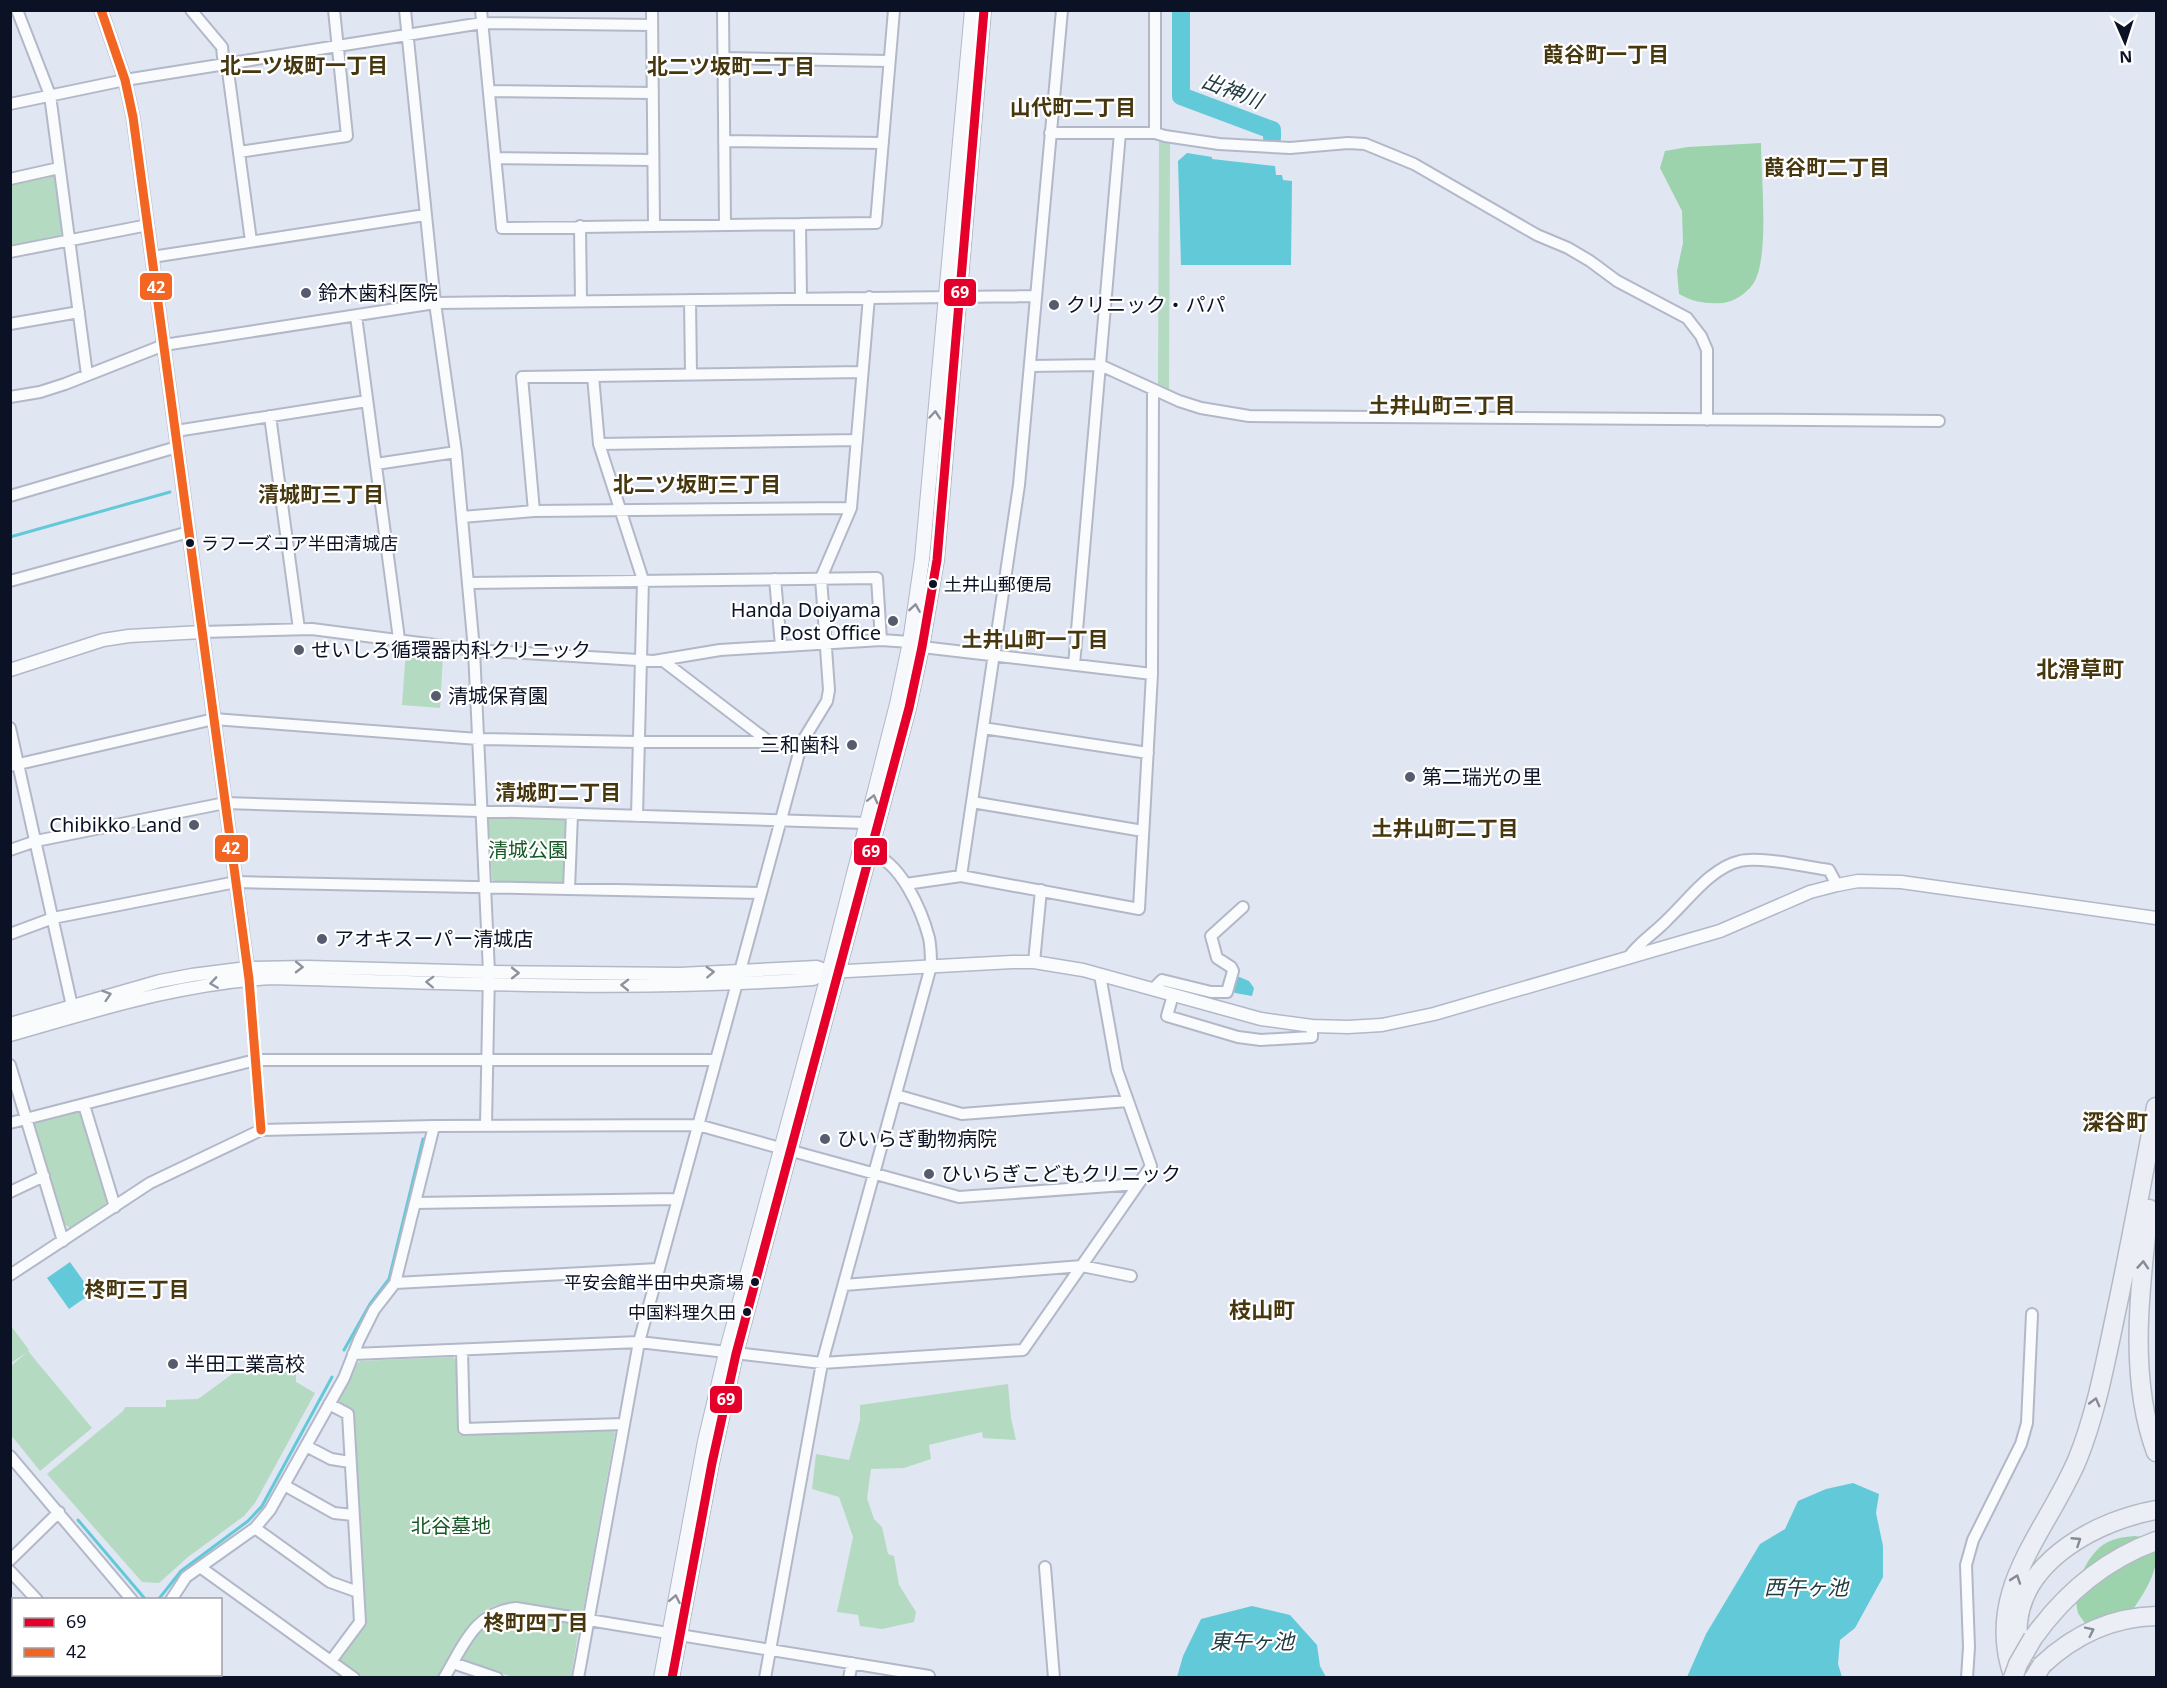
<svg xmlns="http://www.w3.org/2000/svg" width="2167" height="1688" font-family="'Noto Sans','Noto Sans JP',sans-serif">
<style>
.green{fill:#b4dac1}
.forest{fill:#9cd3ad}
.water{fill:#62c9d9}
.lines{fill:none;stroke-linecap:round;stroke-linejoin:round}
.stream{stroke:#62c9d9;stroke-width:3}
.river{stroke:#62c9d9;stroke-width:18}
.minor-casing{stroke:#b2b8c8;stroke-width:14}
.tertiary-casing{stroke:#b2b8c8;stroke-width:15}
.secondary-casing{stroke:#b2b8c8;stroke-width:16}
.motorway-casing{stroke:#b4b9c5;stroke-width:21}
.minor{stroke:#fafbfd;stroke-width:10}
.tertiary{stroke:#fafbfd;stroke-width:12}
.secondary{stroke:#f6f8fb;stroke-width:14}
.motorway{stroke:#ebeef4;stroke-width:18}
.motorway-bridge-casing{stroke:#b4b9c5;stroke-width:21;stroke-linecap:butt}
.motorway-bridge{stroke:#ebeef4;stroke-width:18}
.bus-1-casing{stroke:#fff;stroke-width:14}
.bus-2-casing{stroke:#fff;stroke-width:14}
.bus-1{stroke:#e4002b;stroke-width:9}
.bus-2{stroke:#f26522;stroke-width:9}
.oneway{stroke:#8c909b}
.oneway2{stroke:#8e929c}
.oneway3{stroke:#868b97}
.poi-dot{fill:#565c6d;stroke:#fff;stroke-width:2}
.bus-dot{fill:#0b1225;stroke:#fff;stroke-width:2}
.labels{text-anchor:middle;stroke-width:4.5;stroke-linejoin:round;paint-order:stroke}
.bus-label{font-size:18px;fill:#0b1225;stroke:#fff;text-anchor:start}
.poi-label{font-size:20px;fill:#0b1225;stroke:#fff;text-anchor:start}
.park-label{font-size:20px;fill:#155925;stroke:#fff}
.neighbourhood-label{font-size:21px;font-weight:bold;fill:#46370e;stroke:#fff}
.water-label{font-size:21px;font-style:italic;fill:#203c41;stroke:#fff}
.quarter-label{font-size:22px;font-weight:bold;fill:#46370e;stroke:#fff}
.line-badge{stroke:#fff;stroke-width:2}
.badge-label{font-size:16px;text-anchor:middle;font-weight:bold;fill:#fff}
</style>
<rect width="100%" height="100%" fill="#e1e6f3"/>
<!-- green -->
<path class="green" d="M1159,140L1170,143L1169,393L1158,388Z
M51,175L55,177L62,233L59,237L11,247L10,184Z
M406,650L443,655L440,708L402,705Z
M491,816L565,819L567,822L566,880L563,883L495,882L492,879L488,819Z
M79,1110L83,1113L109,1198L107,1203L70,1228L64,1224L34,1126L37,1121Z
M11,1326L29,1350L28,1351L92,1428L40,1471L11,1435V1366L27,1352L11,1363Z
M453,1357L456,1360L459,1435L612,1429L615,1433L583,1611L578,1613C548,1608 505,1592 479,1615C465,1628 449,1660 439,1677H363L340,1661L339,1656L363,1624L351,1411L339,1405V1400L357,1364L360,1361Z
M296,1369V1382L315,1393L255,1503L244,1516L188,1557L159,1583L142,1582L47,1474L123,1411L125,1407H166V1400L198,1399L235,1372Z
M1008,1384L1011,1418L1016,1440L983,1438L982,1432L929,1445L931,1459L904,1468L871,1469L867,1498L874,1519L882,1527L888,1554L894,1556L899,1585L916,1612L914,1622L882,1629L860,1626L858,1615L837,1612L853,1537L839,1497L812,1489L816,1454L849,1460L860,1420V1405Z
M509,1613L577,1623L579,1627L571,1677H513L464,1662L463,1657C478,1631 480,1625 509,1613Z"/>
<!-- forest -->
<path class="forest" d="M1761,143C1761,175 1770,260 1753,284C1746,294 1733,302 1723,303C1706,304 1693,302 1679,294L1677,271L1683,243L1682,211L1660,168L1665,151L1688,147Z
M2135,1536L2149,1538C2151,1541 2155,1547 2156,1551C2159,1573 2141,1598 2129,1615L2086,1625C2084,1621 2080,1617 2078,1613C2072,1591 2083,1563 2099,1548C2109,1539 2122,1537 2135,1536Z"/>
<!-- water -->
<path class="water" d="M1187,153L1212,157V159L1275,166L1276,175H1282L1283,180L1292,181L1291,265H1181L1178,161Z
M1237,976L1249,981L1254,988L1252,996L1235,993L1232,989Z
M70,1262L92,1293L69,1309L47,1278Z
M1853,1483L1879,1494L1876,1513L1883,1546V1577L1855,1628L1840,1640L1838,1664L1842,1677H1687L1706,1634L1760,1544L1785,1529L1798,1501L1826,1489Z
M1252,1606L1290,1615L1317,1645L1320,1666L1326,1677H1177L1183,1656L1201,1619Z"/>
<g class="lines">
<!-- stream -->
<path class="stream" d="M10,537L170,492
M344,1350L370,1304L389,1279L423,1139
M78,1520L146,1600
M158,1600L181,1571L248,1521L262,1506L332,1377"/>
<!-- river -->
<path class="river" d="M1181,10V96L1272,130V138"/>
<!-- minor casing -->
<g class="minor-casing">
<path id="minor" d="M17,10L50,95L87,375
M191,10L222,47L223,57L227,64L251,241
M405,10L435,303L456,452L474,650L489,972L486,1125
M481,10L502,228L876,223L894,10
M652,10L654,225
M723,10L725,224
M723,58L889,61
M489,91L653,93
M10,104L125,80L482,23L652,25
M1050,133H1155L1165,136L1219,144L1290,148L1348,143L1365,144L1414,164L1537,235L1568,248L1590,261L1617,281L1687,318L1701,336L1707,350V420
M1155,133V10
M724,141L883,143
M239,152L347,136L334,10
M496,158L653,160
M10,179L59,168
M800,224L801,298
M580,226L581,301
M10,252L148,225
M152,257L425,215
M690,300L691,374
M356,316L399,639
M10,324L79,312
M1030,366L1100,365L1179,401L1201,408L1249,416L1939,421
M593,376L599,444L643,580L637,816
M10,397L40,392L65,384L164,345L435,303L1035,296
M270,416L299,629
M176,431L367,401
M599,444L857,440
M376,464L456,452
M10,496L177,447
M534,511L522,377L862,372
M462,517L534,511L851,508
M775,579L781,646
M10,581L189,532
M468,583L877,578L881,640
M202,632L312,629L474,650L654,661L720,650L881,640L910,642
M922,647L1152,674
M662,660L768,741
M1074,665L1120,133
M10,728L72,1006
M983,728L1148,753
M10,766L214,719L478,739L638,742H802
M972,802L1143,831
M10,850L36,841L225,803L866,823
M961,876L1019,485L1062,10
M906,884L961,876L1139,909L1152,674L1153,391
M569,889L572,814
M10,934L53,918L236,882L761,893
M1628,958C1640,941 1655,933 1668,919C1689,899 1711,868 1740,861C1759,856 1802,866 1823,869L1829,870L1837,885
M1034,962L1041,890
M740,971L802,742L827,701L829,690L821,578L851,508L869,297
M249,979L261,1130
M1153,989L1162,980L1211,992H1227L1233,971L1231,967L1217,958L1211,936L1243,907
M1173,995L1167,1016L1238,1037L1261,1040L1312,1037V1026
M10,1065L63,1241
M896,1095L962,1114L1128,1101
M84,1105L115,1207
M10,1123L255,1060H716
M792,1151L959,1197L1138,1184
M10,1192L44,1176
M415,1203L678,1199
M10,1275L150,1183L261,1130L434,1126L698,1125L780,1148
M395,1283L658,1269
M844,1285L1082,1266L1131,1276
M462,1350L464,1429L624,1424
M353,1354L639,1342L822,1363L1023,1350L1151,1166L1117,1070L1100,975
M329,1404L348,1414L360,1622L331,1661
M306,1446L331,1459L350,1462
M10,1456L132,1600
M284,1485L334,1513L353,1515
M255,1528L330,1582L358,1592
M10,1560L59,1512
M200,1567L354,1678
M1045,1567L1054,1678
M10,1571L37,1600
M171,1600L186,1577L255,1528L270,1510L344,1378L359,1340L374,1310L395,1283L434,1126
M453,1663L497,1678
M196,1674L199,1678
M52,1678L55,1674
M111,1678L114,1674
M444,1678C464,1645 474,1612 516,1608L929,1676
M578,1678L639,1342L737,983
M765,1678L822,1363L931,966C931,957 931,947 929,938C922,911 900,860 871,854
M849,1678L852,1663
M1967,1678L1969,1647L1966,1565L1973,1540L2021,1444L2027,1423L2032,1314"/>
</g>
<!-- tertiary casing -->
<g class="tertiary-casing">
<path id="tertiary" d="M101,10L125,80L133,117L249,979
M10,670L103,640L129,636L202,632
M10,1024L160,981L192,975L247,968L307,967L489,972L680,974L817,967L829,972
M10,1035C98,1010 181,983 273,978C453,983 634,992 813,979L829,972L1012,962H1034L1083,970L1261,1019L1312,1026L1348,1027L1382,1025L1434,1014L1720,931L1810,892L1837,885L1858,881L1901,882L2156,918"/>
</g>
<!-- secondary casing -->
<g class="secondary-casing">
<path id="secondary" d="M661,1678L705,1441L726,1353L829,972L897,704L910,642L922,559L972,10
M672,1678L712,1463L736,1354L909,708L922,647L937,560L984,10"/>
</g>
<!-- motorway casing -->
<g class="motorway-casing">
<path id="motorway" d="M2149,1209C2140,1287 2128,1377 2156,1452
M2033,1638C2065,1593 2104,1560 2156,1541
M2042,1665C2074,1635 2112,1617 2156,1616
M2014,1678C1982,1591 2048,1531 2078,1458C2096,1413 2105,1364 2115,1317C2130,1247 2143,1177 2156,1107
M2035,1678C2022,1661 2016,1643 2018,1622C2025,1558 2100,1520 2156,1510"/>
</g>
<!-- minor -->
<use href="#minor" class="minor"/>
<!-- tertiary -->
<use href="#tertiary" class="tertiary"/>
<!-- secondary -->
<use href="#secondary" class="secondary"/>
<!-- motorway -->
<use href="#motorway" class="motorway"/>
<!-- motorway-bridge casing -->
<g class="motorway-bridge-casing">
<path id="motorway-bridge" d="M2013,1678L2018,1664L2033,1638
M2034,1678L2042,1665"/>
</g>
<!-- motorway-bridge -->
<use href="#motorway-bridge" class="motorway-bridge"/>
<!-- bus-1 casing -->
<g class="bus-1-casing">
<path id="bus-1" d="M672,1678L712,1463L736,1354L909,708L922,647L937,560L984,10"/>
</g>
<!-- bus-2 casing -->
<g class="bus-2-casing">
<path id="bus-2" d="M101,10L125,80L133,117L249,979L261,1130"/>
</g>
<!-- bus-1 -->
<use href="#bus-1" class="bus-1"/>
<!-- bus-2 -->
<use href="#bus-2" class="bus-2"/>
</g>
<!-- one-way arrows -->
<defs><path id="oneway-chevron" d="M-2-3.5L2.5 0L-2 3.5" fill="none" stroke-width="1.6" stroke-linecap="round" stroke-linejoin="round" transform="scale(1.5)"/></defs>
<g class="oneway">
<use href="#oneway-chevron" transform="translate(935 415) rotate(-85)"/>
<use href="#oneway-chevron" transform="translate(915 608) rotate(-81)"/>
<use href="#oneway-chevron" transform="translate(873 799) rotate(-76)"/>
<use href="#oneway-chevron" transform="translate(675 1599) rotate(-79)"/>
</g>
<g class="oneway2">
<use href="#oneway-chevron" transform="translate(299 967) rotate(1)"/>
<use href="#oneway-chevron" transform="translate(710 972) rotate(-3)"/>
<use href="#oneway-chevron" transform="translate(515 973)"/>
<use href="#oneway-chevron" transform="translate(430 982) rotate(-178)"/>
<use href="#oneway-chevron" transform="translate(214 983) rotate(172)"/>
<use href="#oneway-chevron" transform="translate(625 985) rotate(-179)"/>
<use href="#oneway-chevron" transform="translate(107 995) rotate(-17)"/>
</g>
<g class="oneway3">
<use href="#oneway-chevron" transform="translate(2143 1265) rotate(-86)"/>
<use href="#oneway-chevron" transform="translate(2095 1402) rotate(-75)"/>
<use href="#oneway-chevron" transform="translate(2077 1541) rotate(-33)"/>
<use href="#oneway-chevron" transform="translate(2016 1579) rotate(-71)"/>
<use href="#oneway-chevron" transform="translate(2090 1631) rotate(-26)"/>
</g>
<!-- markers -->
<g class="poi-dot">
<circle cx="306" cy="293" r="6"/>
<circle cx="1054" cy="305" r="6"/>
<circle cx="893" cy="621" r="6"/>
<circle cx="299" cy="650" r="6"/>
<circle cx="436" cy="696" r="6"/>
<circle cx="852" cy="745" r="6"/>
<circle cx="1410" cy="777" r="6"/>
<circle cx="194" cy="825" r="6"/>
<circle cx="322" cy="939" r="6"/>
<circle cx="825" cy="1139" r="6"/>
<circle cx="929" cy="1174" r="6"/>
<circle cx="173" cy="1364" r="6"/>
</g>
<g class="bus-dot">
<circle cx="190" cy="543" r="5"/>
<circle cx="933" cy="584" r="5"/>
<circle cx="755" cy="1282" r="5"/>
<circle cx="747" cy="1312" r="5"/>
</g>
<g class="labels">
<!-- bus labels -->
<g class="bus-label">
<text x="201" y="550">ラフーズコア半田清城店</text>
<text x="944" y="591">土井山郵便局</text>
<text x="744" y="1289" text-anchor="end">平安会館半田中央斎場</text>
<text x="736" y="1319" text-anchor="end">中国料理久田</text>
</g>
<!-- poi labels -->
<g class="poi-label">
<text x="318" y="300">鈴木歯科医院</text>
<text x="1066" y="312">クリニック・パパ</text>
<text x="881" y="617" text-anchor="end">Handa Doiyama<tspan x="881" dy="23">Post Office</tspan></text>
<text x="311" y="657">せいしろ循環器内科クリニック</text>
<text x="448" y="703">清城保育園</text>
<text x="840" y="752" text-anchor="end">三和歯科</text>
<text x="1422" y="784">第二瑞光の里</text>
<text x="182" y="832" text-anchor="end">Chibikko Land</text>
<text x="334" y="946">アオキスーパー清城店</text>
<text x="837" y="1146">ひいらぎ動物病院</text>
<text x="941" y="1181">ひいらぎこどもクリニック</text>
<text x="185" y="1371">半田工業高校</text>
</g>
<!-- park labels -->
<g class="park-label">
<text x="528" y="857">清城公園</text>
<text x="451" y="1533">北谷墓地</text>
</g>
<!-- neighbourhood labels -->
<g class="neighbourhood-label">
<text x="1606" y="62">葭谷町一丁目</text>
<text x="304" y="73">北二ツ坂町一丁目</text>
<text x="731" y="74">北二ツ坂町二丁目</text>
<text x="1073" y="115">山代町二丁目</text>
<text x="1827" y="175">葭谷町二丁目</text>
<text x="1442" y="413">土井山町三丁目</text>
<text x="697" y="492">北二ツ坂町三丁目</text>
<text x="321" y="502">清城町三丁目</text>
<text x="1035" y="647">土井山町一丁目</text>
<text x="558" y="800">清城町二丁目</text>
<text x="1445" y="836">土井山町二丁目</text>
<text x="137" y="1297">柊町三丁目</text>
<text x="536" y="1630">柊町四丁目</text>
</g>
<!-- water labels -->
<g class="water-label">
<text transform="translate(1232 91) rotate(21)" y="7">出神川</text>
<text x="1806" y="1595">西午ヶ池</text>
<text x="1252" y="1649">東午ヶ池</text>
</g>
<!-- quarter labels -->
<g class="quarter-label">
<text x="2080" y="677">北滑草町</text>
<text x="2115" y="1130">深谷町</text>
<text x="1262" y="1318">枝山町</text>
</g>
</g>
<g class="line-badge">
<rect x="139" y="272" width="34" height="29" rx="6" fill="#f26522"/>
<rect x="943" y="278" width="34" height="29" rx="6" fill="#e4002b"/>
<rect x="214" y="834" width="35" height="29" rx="6" fill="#f26522"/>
<rect x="853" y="837" width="35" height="29" rx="6" fill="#e4002b"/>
<rect x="709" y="1385" width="34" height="29" rx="6" fill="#e4002b"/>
</g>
<g class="badge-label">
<text x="156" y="293">42</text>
<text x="960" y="298">69</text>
<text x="231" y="854">42</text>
<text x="871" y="857">69</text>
<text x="726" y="1405">69</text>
</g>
<!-- border -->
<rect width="2167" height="1688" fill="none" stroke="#0b1225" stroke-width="24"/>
<!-- legend -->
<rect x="12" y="1598" width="210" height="78" fill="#ffffff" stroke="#9da0a8" stroke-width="1.5"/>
<rect x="24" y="1618" width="30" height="9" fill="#e4002b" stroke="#9da0a8" stroke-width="1.5"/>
<text x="66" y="1628" font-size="18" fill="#0b1225">69</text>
<rect x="24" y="1648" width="30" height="9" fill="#f26522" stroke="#9da0a8" stroke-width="1.5"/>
<text x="66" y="1658" font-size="18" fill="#0b1225">42</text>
<!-- north arrow -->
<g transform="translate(2125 42) rotate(177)" stroke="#ffffff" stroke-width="4.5" paint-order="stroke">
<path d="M0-4.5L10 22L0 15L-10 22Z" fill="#0b1225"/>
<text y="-9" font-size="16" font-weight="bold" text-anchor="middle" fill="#0b1225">N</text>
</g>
</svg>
